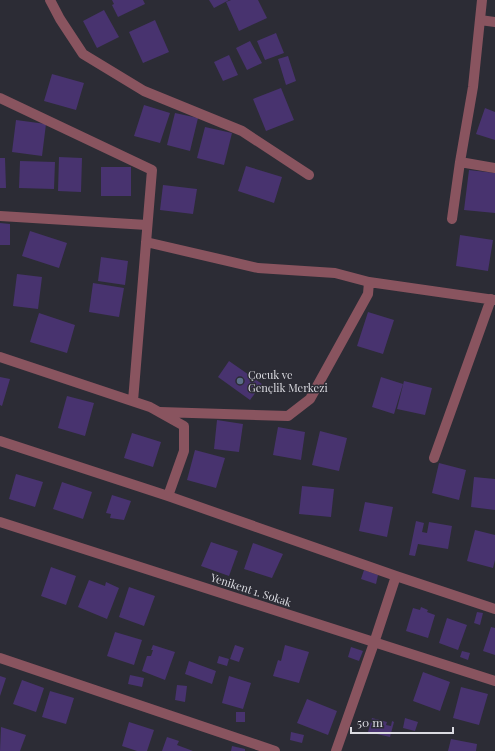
<svg xmlns="http://www.w3.org/2000/svg" width="495" height="751" font-family="'Playfair Display',serif">
<style>
.building{fill:#48336f}
.lines{fill:none;stroke-linecap:round;stroke-linejoin:round}
.minor{stroke:#89545f;stroke-width:10}
.service-dot{fill:#5c6f8a;stroke:#2c2c35;stroke-width:1.5}
.labels{text-anchor:middle;stroke-width:3;stroke-linejoin:round;paint-order:stroke}
.poi-label{font-size:11px;fill:#dbdbe1;stroke:#2c2c35;text-anchor:start}
.street-label{font-size:11px;fill:#dbdbe1;stroke:#2c2c35}
</style>
<rect width="100%" height="100%" fill="#2c2c35"/>
<!-- building -->
<path class="building" d="M112,0H143L145,4L118,17L112,5L114,4Z
M209,0H229L214,8Z
M231,0H258L267,18L239,31L226,2Z
M104,10L119,37L97,48L83,21Z
M155,20L169,52L143,63L129,32Z
M276,33L284,53L265,60L257,41Z
M250,41L262,63L247,70L236,48Z
M229,55L238,75L223,81L214,62Z
M288,56L296,81L286,85L278,59Z
M52,74L84,83L76,110L44,101Z
M281,88L294,120L266,131L253,99Z
M144,105L170,113L160,143L134,136Z
M485,108L495,112V140L476,134Z
M175,113L198,118L190,151L167,145Z
M16,120L46,124L42,156L12,152Z
M205,127L232,133L224,165L197,158Z
M59,157L82,158L81,192L58,191Z
M0,158H5L6,188H0Z
M20,161L55,162L54,189L19,188Z
M246,166L282,177L274,203L238,191Z
M101,167H131V196H101Z
M469,170L495,173V213L464,210Z
M163,185L197,189L193,214L160,210Z
M0,223L10,224V245H0Z
M30,231L67,243L59,268L22,256Z
M460,235L493,240L488,271L456,266Z
M101,257L128,261L125,285L98,281Z
M17,274L42,277L38,309L13,306Z
M93,283L124,288L119,317L89,312Z
M368,312L394,320L383,354L357,346Z
M39,313L75,325L67,353L30,342Z
M229,361L262,384L250,400L218,377Z
M0,377L10,379L2,406L0,405Z
M381,377L403,384L394,414L372,407Z
M404,381L432,388L425,415L397,409Z
M67,396L94,403L85,436L58,428Z
M217,420L243,424L239,452L214,449Z
M278,427L305,432L301,460L273,455Z
M320,431L347,438L339,471L312,465Z
M132,433L161,442L153,467L124,458Z
M195,450L225,458L216,488L187,480Z
M439,463L466,470L459,500L432,493Z
M16,474L43,482L35,507L9,499Z
M474,477L495,479V510L471,507Z
M62,482L92,492L83,519L53,509Z
M302,486L334,489L331,517L299,514Z
M112,495L131,501L124,520L110,518L111,514L106,513Z
M365,502L393,507L387,537L359,531Z
M416,521L424,523L422,532L427,533L429,522L452,526L448,549L418,544L415,556L409,555Z
M475,530L495,535V560L493,568L467,561Z
M211,542L238,551L229,576L201,566Z
M253,543L283,554L272,578L244,569Z
M51,567L76,576L66,605L41,596Z
M364,570L378,575L376,584L361,579Z
M89,580L105,586L106,582L119,588L107,619L78,607Z
M129,587L155,596L144,626L119,617Z
M421,607L428,610L427,612L435,615L428,638L406,631L413,608L420,610Z
M477,612L483,613L480,625L474,623Z
M447,618L467,625L458,650L439,643Z
M491,627L495,628V655L483,651Z
M115,632L142,640L134,665L107,656Z
M153,645L175,652L165,680L142,671L147,656H151L153,650H151Z
M235,645L244,648L239,662L230,659Z
M285,645L309,652L299,683L273,676L278,660L281,661Z
M351,647L363,651L359,661L348,657Z
M462,651L470,653L468,660L460,657Z
M219,656L229,659L227,666L217,663Z
M189,661L216,671L212,684L185,674Z
M423,672L450,682L440,711L413,701Z
M130,675L144,678L142,687L128,684Z
M0,676L6,678L0,696Z
M229,676L251,683L243,709L222,703Z
M22,680L44,688L36,712L13,704Z
M177,685L187,686L185,702L175,700Z
M461,687L488,694L479,725L453,718Z
M50,691L74,698L66,724L42,717Z
M307,699L337,711L328,735L297,723Z
M236,712H245V722H236Z
M372,718L387,722L386,725L391,726L392,721L394,722L390,737L368,732Z
M405,718L418,722L415,731L403,728Z
M129,722L154,730L147,751H137L122,746Z
M1,727L26,735L20,751H0Z
M291,732L304,735L302,743L290,740Z
M167,737L179,741L177,745L193,751H162Z
M451,739L477,744L476,751H448Z
M232,746L245,749V751H231Z"/>
<g class="lines">
<!-- minor -->
<path class="minor" d="M50,0L60,19L83,54L144,91L242,131L309,175
M480,20L495,22
M0,98L152,170L133,401
M460,162L495,168
M0,216L147,225
M452,219L460,162L473,87L482,0
M146,242L258,268L335,273L369,282L495,300
M0,357L150,407L184,426V451L168,496
M160,412L288,416L310,399L368,294L369,282
M0,441L168,496L396,576L495,609
M434,458L491,299
M0,522L495,681
M0,658L275,751
M336,751L374,643L396,576"/>
</g>
<!-- markers -->
<circle class="service-dot" cx="240" cy="381" r="4"/>
<g class="labels">
<!-- poi labels -->
<g class="poi-label">
<text x="248" y="379">Çocuk ve<tspan x="248" dy="13">Gençlik Merkezi</tspan></text>
</g>
<!-- street labels -->
<g class="street-label">
<text transform="translate(251 590) rotate(18)" y="4">Yenikent 1. Sokak</text>
</g>
</g>
<!-- scale -->
<path d="M351 727v6h102v-6" fill="none" stroke="#dbdbe1" stroke-width="2"/>
<text x="357" y="727" font-size="12" fill="#dbdbe1" stroke="#2c2c35" stroke-width="3" paint-order="stroke">50 m</text>
</svg>
